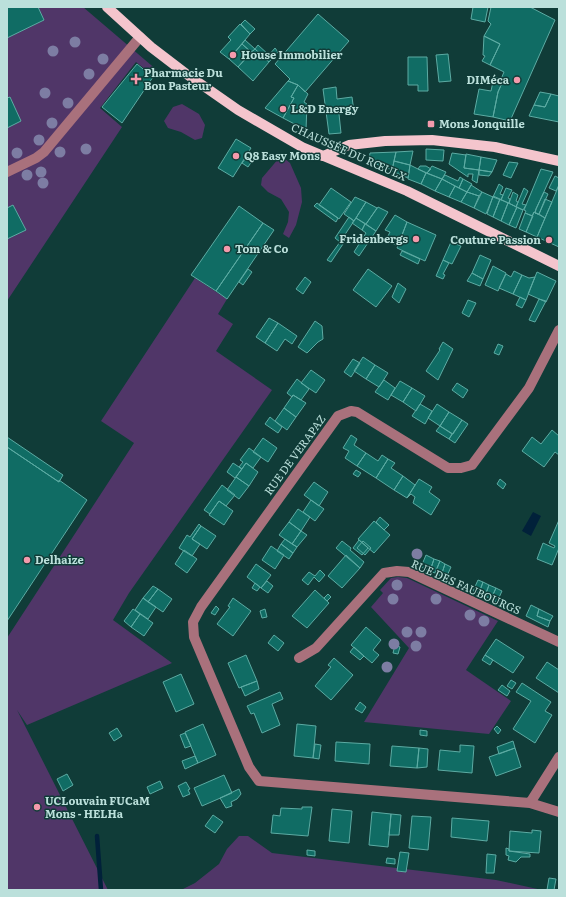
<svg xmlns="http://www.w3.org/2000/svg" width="566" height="897" font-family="Literata,serif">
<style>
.green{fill:#503668}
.water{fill:#01213a}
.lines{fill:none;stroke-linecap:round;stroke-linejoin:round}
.stream{stroke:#01213a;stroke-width:4.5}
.building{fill:#106c64;stroke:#5caba3}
.minor{stroke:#a9717c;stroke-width:10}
.major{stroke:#f4c5cd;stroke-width:10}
.tree{fill:#7d7da3}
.poi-dot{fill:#f39aac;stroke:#103c38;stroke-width:1.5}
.labels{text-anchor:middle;stroke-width:3;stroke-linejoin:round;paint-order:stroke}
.poi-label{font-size:11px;font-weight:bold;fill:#bbe0db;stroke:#103c38;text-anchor:start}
.street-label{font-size:11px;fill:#bbe0db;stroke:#103c38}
</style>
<rect width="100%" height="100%" fill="#103c38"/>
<!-- green -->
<path class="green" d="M7,7H83L158,71L155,77L136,62L100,108L122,127L7,301Z
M182,104L199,114L205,125L202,138L195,140L181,132L168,128L164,121L173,107Z
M279,158L285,159L290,163L301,188L302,202L296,225L289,238L283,234L288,222L289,212L281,199L268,192L261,185L262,178Z
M195,278L227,299L218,314L233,324L216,351L272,390L129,593L113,620L172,663L27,725L17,710L108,890H7V638L134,443L101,421Z
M398,577L407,578L498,621L466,670L511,701L489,734L364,722L409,648L371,607L383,593L380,590L391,578Z
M239,836H248L272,853L496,880L542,890H181L195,883L219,864L227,849Z"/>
<!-- water -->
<path class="water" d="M533,512L541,516L531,536L522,531Z"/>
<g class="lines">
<!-- stream -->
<path class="stream" d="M97,836L101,890"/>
</g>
<!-- building -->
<path class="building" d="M10,7H38L44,20L7,38V8Z
M473,7H488L485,22L471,19Z
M491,7H530L555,20L510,121L493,117L498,92L503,81L501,79L504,72L490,65L500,44L484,36L491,24L488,21Z
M318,14L349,41L305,92L298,85L288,81L290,79L275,64Z
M245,20L255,29L250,34L241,24Z
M240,24L250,34L229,59L220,52L231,40L228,37Z
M484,36L500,44L490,65L482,61L485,56L483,55Z
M245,40L255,49L251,52L242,44Z
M242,44L251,52L238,67L229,59Z
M258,45L269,55L275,48L278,52L269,62L255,49Z
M255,49L269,62L253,81L238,67Z
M448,54L451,81L439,82L436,55Z
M408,57H427L428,91H418V85H408Z
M137,64L153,77L122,123L102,107Z
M494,77L501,79L503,81L498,92L493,117L474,114L479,89L491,91Z
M288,81L298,85L291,97L294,98L283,118L265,108Z
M298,85L308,94L304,102L307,104L306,130L283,118L294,98L291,97Z
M336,87L337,99L352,97L354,112L339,114L341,133L329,134L323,89Z
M540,92L551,94L545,107L534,105Z
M551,94L559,96V122L529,116L534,105L545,107Z
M10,97L21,121L7,128V98Z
M236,139L251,148L233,177L218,168Z
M426,149L444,150L443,161L426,160Z
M413,151L410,165L394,161L396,152Z
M396,152L392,170L382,166V167L369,160L370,153Z
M452,153L466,155L464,168L479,170L477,183L472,180L473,174H468V177L449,164Z
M466,154L481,157L479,170L464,168Z
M481,157L497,160L492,172L479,170Z
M246,158L252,161L248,167L242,163Z
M394,161L410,165L408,178L392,171Z
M509,162L518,163L511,178L503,175Z
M410,165L426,173L421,184L408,179Z
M420,166H426L431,169L427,173L418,169Z
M432,166L446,172L442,179L427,173Z
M541,169L553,172L536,209L535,213L538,214L534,212L532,216L525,213L526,211L524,210Z
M479,170L492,172L489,176L479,175Z
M426,173L442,179L435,191L421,184Z
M445,175L458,181L460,177L463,179L459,188L442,179Z
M555,176L559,178V185L556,191L549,188Z
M442,179L455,186L449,197L435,191Z
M463,179L472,184L467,192L459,188Z
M499,184L503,187L500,194L503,195L501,200L493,197Z
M471,185L482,192L479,196L467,192Z
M559,185V247L537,237Z
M455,186L467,192L461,202L449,197Z
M331,188L351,202L339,219L319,205Z
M506,188L512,190L508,198L510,199L509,203L501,200Z
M524,188L528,191L522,204L526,205L523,210L516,207Z
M467,192L479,196L474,208L461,202Z
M482,192L493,197L486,214L474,208Z
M513,192L518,195L516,201L518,202L516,207L509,203Z
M544,192L548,194L539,214L535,213L536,209Z
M493,196L500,199L493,217L487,214Z
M355,197L366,202L354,221L344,214Z
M500,199L508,203L501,221L493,217Z
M545,199L552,202L545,218L539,214Z
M366,202L377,208L366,224L356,218Z
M317,203L338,218L336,222L314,206Z
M508,203L517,207L509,225L501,221Z
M13,205L26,230L7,239V208Z
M239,206L263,223L216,291L191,275Z
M378,207L388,212L376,231L366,224Z
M517,207L523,210L516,228L509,225Z
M534,212L545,218L537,237L526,232Z
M525,213L533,216L526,232L519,229Z
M395,215L407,222L398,246L386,240L390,232L385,230Z
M349,217L354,221L340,242L335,238Z
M356,218L365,224L362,230L352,223Z
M407,222L436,235L425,261L397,248Z
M263,223L274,230L227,299L216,291Z
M365,224L376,231L359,256L354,252L366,233L362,230Z
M340,242L343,244L331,262L327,260Z
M451,242L461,246L452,264L443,260Z
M402,251L420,259L418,264L400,255Z
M480,255L491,260L483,279L472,273Z
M443,260L449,263L443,274L445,275L443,279L436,276Z
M493,266L506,273L498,291L485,285Z
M248,269L252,272L243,285L239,282Z
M368,269L392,286L376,307L353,290Z
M514,271L522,275L513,294L499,288L506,274L511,277Z
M537,272L556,281L546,302L528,294Z
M472,273L483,279L480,286L467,281Z
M522,275L529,278L535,277L526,300L513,294Z
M305,277L311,282L303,294L296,289Z
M398,283L406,289L399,303L392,297Z
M520,297L526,300L522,308L516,305Z
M539,299L546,301L535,322L529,320Z
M468,300L476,303L469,317L462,313Z
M269,318L278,323L265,343L256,337Z
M315,321L322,326L323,339L318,342L307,353L298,347Z
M278,323L297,336L292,344L285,339L277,351L265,343Z
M443,342L453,349L438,380L426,371L440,350L439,349Z
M498,344L503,346L499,355L494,353Z
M363,357L375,365L366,379L354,371Z
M353,359L360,363L351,377L344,372Z
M375,365L388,373L379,387L366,379Z
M311,370L325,380L316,393L301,383Z
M297,379L309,389L301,400L293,395L292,397L287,393Z
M384,380L395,388L388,400L375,392Z
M400,381L412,388L403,402L391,395Z
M457,383L468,390L463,398L452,390Z
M412,388L425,396L416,411L403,402Z
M293,395L306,403L296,417L284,408Z
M420,404L432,411L425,424L412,416Z
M437,404L449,412L440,426L428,418Z
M284,408L296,417L287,430L275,421Z
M449,412L462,420L453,434L440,426Z
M270,417L282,427L278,433L265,424Z
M462,420L468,424L455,443L449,439Z
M440,426L452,434L449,439L436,431Z
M552,430L559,436V455L555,452L544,467L522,451L532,437L541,444Z
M351,435L357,439L354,445L366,453L357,466L345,458L349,451L343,448Z
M7,437L63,475L59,482L7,447Z
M263,438L277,448L268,462L253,452Z
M7,447L59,482V480L87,500L7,621Z
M249,448L261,457L253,468L246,463L242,469L239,467L243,462L240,460Z
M366,453L378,461L382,455L388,459L376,478L357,466Z
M388,459L395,463L391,468L403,476L394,490L376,478Z
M233,463L242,469L235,478L227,472Z
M246,463L258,472L249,486L236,477Z
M356,470L361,473L358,477L353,474Z
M403,476L415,485L407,498L394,490Z
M236,477L249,486L239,499L227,490Z
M419,479L432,487L429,492L440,500L431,515L413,503L415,497L411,494L407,498Z
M500,479L506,484L503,489L497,484Z
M314,482L328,492L319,506L304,495Z
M222,485L235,495L226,506L219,501L210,514L204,510Z
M311,500L324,509L315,521L303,512Z
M219,501L233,511L224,525L209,515Z
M298,509L310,517L301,531L289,522Z
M380,517L389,525L384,530L376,522Z
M559,520V548L552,565L537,559L543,543L554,548L555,546L549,543Z
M374,521L390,535L374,553L358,539Z
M289,522L301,531L292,544L279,535Z
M199,524L201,526L192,539L200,544L192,556L179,548L187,535L190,537Z
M201,526L216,536L207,549L192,539Z
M301,531L307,535L297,547L292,544Z
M285,539L297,547L293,553L281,544Z
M359,540L368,548L362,555L353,548Z
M342,541L351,548L350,550L364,562L360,568L336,548Z
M363,541L371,548L365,555L357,548Z
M281,544L293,553L289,559L277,551Z
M271,546L284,555L275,569L262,560Z
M184,550L197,559L187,573L175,564Z
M346,555L360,568L342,588L328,576Z
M426,555L434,559L430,571L421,567Z
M434,559L440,561L435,573L430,571Z
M440,561L445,564L441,576L435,573Z
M256,564L271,575L261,588L247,577Z
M445,564L451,567L446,578L441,576Z
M320,570L325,575L319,582L314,577L308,585L302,580L309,572L315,576Z
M478,580L483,582L479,593L473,591Z
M267,581L273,586L268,593L261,588Z
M483,582L489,585L485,596L479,593Z
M255,583L260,587L257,591L252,588Z
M489,585L496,588L491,599L485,596Z
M153,586L158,589L148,602L143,598Z
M496,588L502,591L497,602L491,599Z
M158,589L172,599L163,612L148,602Z
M315,590L329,603L307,628L292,616Z
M328,594L331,597L327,601L324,598Z
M143,598L156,607L148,619L135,610Z
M233,598L251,611L233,636L217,624L230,607L228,606Z
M531,605L539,609L537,616L550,621L548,627L526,616Z
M216,606L219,609L215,615L211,613Z
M133,609L140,614L131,627L124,621Z
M265,609L267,617L262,618L260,611Z
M539,609L553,616L550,621L537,616Z
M140,614L153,623L144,636L131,627Z
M366,627L381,640L373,650L379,655L372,663L351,645Z
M274,635L284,643L278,651L268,643Z
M496,639L524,657L513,673L485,655Z
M395,645L400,647L398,654L393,653Z
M354,647L364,656L360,660L350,652Z
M246,655L257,681L239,688L228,663Z
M485,655L493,660L490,665L482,660Z
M334,658L353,675L331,700L315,686L331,667L328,665Z
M547,662L559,670V693L536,678Z
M181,674L194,704L176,712L163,682Z
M511,680L516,683L512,689L507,686Z
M257,681L259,689L245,696L241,687Z
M522,683L551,702L545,711L552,715L535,743L513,729L531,701L516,692Z
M502,685L510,691L507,696L498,690Z
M280,692L283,699L272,704L280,725L262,733L254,713L251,714L247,706Z
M360,702L366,707L362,713L355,709Z
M203,724L216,755L198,763L185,732Z
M297,724L316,726L313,758L294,756Z
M497,726L501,730L498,734L494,729Z
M117,728L122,736L114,741L109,733Z
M420,730L427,731V736L420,735Z
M185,733L191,746L185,748L180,735Z
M513,741L515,748L499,754L497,747Z
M336,742L370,744L369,764L335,761Z
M315,744L321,745L319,759L313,758Z
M460,745L474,746L472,773L438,770L440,750L460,752Z
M392,746L419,748L417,768L390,766Z
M419,748L428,749L427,767L417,768Z
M515,748L521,767L496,776L489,757Z
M195,756L198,763L185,769L182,761Z
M67,774L73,785L63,791L57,779Z
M224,775L232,793L202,806L194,788Z
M160,781L163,788L150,794L147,787Z
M186,782L190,789L188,790L190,794L183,797L178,786Z
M239,789L241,794L237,799L231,802L232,806L226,808L220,798Z
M302,807H312L308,836L271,833L273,815L280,816L281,808L302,809Z
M332,809L352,811L349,843L329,841Z
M372,812L391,814L388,847L369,845Z
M391,814L401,815L399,835H389Z
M213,815L223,822L215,833L205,826Z
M412,816L431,817L428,850L409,848Z
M452,818L489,821L487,841L451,837Z
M532,830L541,831L539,853L509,851L510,831L532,833Z
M506,848L509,849V851L530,854V857H521L516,862L508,860L509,856L506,855Z
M307,850L315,851V856L307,855Z
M400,852L409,853L406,872L397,871Z
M487,854L496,855L494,873H486Z
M387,858L395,859V864L386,863Z
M549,878L556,879L554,890H547Z"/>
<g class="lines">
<!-- minor -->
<path class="minor" d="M7,172L36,158L44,152L140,37
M559,330L529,388L472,465L461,468H448L357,412L351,411L338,416L201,607L193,622L194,637L249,767L259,781L530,803L559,812
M299,658L316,648L384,573L397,571L409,572L559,642
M530,803L559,757"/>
<!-- major -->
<path class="major" d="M107,7L151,47L185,73L238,110L302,147L407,191L559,266
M323,156L349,145L385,141L432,140L495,147L559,161"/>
</g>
<!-- trees -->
<g class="tree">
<circle cx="75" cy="42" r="5.5"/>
<circle cx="53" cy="51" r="5.5"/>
<circle cx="103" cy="59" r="5.5"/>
<circle cx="89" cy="74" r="5.5"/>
<circle cx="45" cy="93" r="5.5"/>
<circle cx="68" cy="103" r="5.5"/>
<circle cx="52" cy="123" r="5.5"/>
<circle cx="39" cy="140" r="5.5"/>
<circle cx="86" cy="149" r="5.5"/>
<circle cx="60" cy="152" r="5.5"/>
<circle cx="17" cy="153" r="5.5"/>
<circle cx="41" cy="172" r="5.5"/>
<circle cx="27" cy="175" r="5.5"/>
<circle cx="43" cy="183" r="5.5"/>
<circle cx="417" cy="554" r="5.5"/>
<circle cx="397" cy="585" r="5.5"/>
<circle cx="393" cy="599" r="5.5"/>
<circle cx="436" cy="599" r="5.5"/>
<circle cx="470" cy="615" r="5.5"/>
<circle cx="484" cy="621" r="5.5"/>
<circle cx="407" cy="632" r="5.5"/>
<circle cx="421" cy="632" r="5.5"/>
<circle cx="394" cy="644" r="5.5"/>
<circle cx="416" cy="646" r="5.5"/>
<circle cx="387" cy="667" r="5.5"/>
</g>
<!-- markers -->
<g class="poi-dot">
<circle cx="233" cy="55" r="4"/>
<path d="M134 73h4v4h4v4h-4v4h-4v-4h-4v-4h4z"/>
<circle cx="517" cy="80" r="4"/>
<circle cx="283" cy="109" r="4"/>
<rect x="427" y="120" width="8" height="8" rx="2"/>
<circle cx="236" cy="156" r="4"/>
<circle cx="416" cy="239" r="4"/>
<circle cx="549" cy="240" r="4"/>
<circle cx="227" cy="249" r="4"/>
<circle cx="27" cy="560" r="4"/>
<circle cx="37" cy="807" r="4"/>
</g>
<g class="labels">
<!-- poi labels -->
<g class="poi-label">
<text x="241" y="59">House Immobilier</text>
<text x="144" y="77">Pharmacie Du<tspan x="144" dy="13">Bon Pasteur</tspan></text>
<text x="509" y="84" text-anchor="end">DIMéca</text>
<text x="291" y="113">L&amp;D Energy</text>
<text x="439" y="128">Mons Jonquille</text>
<text x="244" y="160">Q8 Easy Mons</text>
<text x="408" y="243" text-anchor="end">Fridenbergs</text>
<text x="541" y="244" text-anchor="end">Couture Passion</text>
<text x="235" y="253">Tom &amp; Co</text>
<text x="35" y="564">Delhaize</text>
<text x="45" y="805">UCLouvain FUCaM<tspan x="45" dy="13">Mons - HELHa</tspan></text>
</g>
<!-- street labels -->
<g class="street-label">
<text transform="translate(349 152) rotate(24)" y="4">CHAUSSÉE DU RŒULX</text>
<text transform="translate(295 455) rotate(-54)" y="4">RUE DE VERAPAZ</text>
<text transform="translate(466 587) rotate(24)" y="4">RUE DES FAUBOURGS</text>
</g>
</g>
<!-- border -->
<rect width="566" height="897" fill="none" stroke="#bbe0db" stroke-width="16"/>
</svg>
